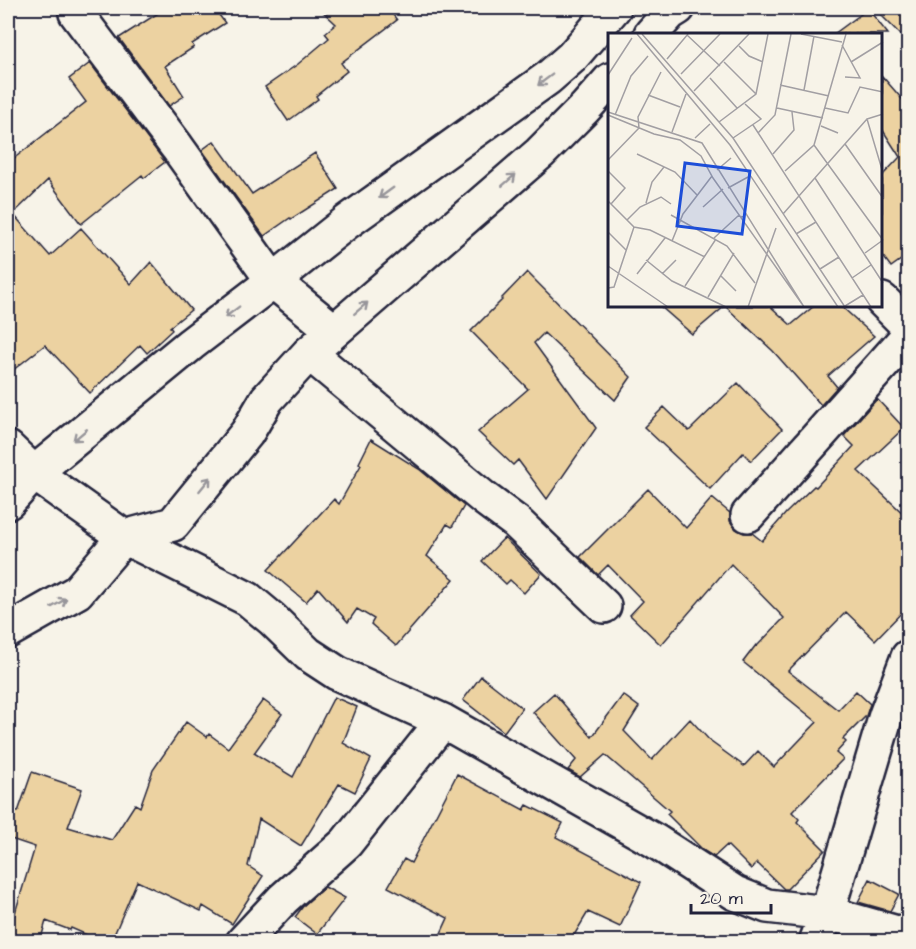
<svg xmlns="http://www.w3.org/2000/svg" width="916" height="949" font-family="'Architects Daughter',sans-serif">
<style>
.building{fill:#ecd2a1;stroke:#22223b;stroke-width:1.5}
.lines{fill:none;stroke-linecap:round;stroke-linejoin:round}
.minor-casing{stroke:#22223b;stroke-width:38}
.minor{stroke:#f7f3e8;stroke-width:33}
.rail{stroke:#22223b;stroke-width:4.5}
.oneway{stroke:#97959a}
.inset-road{fill:none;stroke:#a29fa3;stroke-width:1.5}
.view{fill:#1d4ed8;fill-opacity:0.15;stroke:#1d4ed8;stroke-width:3}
.inset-edge{fill:none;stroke:#22223b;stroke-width:3}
</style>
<rect width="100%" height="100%" fill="#f7f3e8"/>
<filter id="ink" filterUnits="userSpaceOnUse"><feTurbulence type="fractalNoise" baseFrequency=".0167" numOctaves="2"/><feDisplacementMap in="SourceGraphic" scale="12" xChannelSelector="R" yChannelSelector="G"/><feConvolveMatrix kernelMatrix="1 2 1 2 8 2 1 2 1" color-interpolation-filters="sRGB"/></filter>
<g filter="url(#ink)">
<!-- building -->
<path class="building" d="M166,8H214L225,23L192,44L194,47L165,66L184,96L169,106L119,38Z
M319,8H388L397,20L341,63L347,71L316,96L318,99L288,121L265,87L298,64L329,38L325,33L336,24Z
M874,8H909V43Z
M868,9L888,34H834Z
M90,63L165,162L144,178L142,175L81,224L48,180L13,214L50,256L81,228L131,284L151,262L191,310L170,327L172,330L147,353L140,345L90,393L45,345L8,374V163L86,102L69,79Z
M882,76L909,107V254L891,267L882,255V176L900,157L882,129Z
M214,141L252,194L315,153L338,189L291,219L290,218L264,236L202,150Z
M527,272L631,377L615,400L544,333L534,343L596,428L547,499L518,460L513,465L478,432L528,389L471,331L502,300L501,299Z
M660,306H725L692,334Z
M725,306H770L791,325L814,306H841L874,336L828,376L837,387L821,405L773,351Z
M738,383L782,429L751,461L743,453L710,489L644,427L664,407L689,431Z
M877,399L904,428L858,471L909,519V605L875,640L846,612L788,671L838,710L856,691L870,704L866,716L843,739L846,742L836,753L843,759L792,812L799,819L797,822L825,850L787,889H784L757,863L751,869L727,845L714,857L704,851L667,814L670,811L605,755L580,777L568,770L576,760L533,712L554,693L592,737L623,695L639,707L624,731L652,760L690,719L711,742L744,766L758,751L774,767L817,722L743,662L756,645L757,646L784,618L731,564L661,645L630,615L643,601L608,565L598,575L580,557L648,489L686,528L712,498L730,513V521L736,529L744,533H752L762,541L786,513L814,486L816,487L854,446L844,436Z
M371,439L419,469L464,506L452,527L447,524L427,556L454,579L396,646L371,624L374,619L357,609L348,622L318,588L306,602L268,570L334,499L339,504L361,465L359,463Z
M504,538L541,574L524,593L510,580L506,584L482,561Z
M481,676L522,708L504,732L463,700Z
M334,697L357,707L343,743L371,759L355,792L339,784L301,846L259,819L248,866L263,876L232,924L203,906L201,911L137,881L111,942H103L71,928L70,930L46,921L40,942H8V936L35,847L8,838V823L11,810L18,812L32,772L82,789L68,827L112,840L135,804L140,807L153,770L186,722L207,737L209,734L228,748L263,700L282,714L254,753L293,777Z
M457,774L524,810L527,805L563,823L556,837L641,882L620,927L588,912L570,942H437L448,918L388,887L404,859L411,863Z
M870,879L899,894L890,911L858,902Z
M325,887L345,898L317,934L295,917L304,905Z"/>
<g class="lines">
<!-- minor casing -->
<g class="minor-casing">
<path id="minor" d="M82,15L76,13L177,147L273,281L334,331
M651,34L670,13L678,8
M882,300L908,326
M309,353L485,499L516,522L604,606
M8,448L34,473L124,537L248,599L272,619L308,654L337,673L443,721L655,841L735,893L767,906L827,913L908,936
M8,502L34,473L191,344L273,281L347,222L548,78L572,57L614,8
M748,515L908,336
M8,631L77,592L124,537L173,524L247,433L267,399L309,353L540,153L585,108L610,80
M243,942L283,899L346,843L443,721
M816,942L827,913L886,715L908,657"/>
</g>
<!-- minor -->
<use href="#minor" class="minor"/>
<!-- rail -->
<path class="rail" d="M8,15L15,8"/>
</g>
<!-- one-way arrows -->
<defs><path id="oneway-shaft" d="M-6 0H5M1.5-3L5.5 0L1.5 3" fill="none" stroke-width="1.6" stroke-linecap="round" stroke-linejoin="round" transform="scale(1.5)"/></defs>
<g class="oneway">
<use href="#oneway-shaft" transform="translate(545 80) rotate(143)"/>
<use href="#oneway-shaft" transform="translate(509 180) rotate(-41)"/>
<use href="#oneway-shaft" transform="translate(386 193) rotate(144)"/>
<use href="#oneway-shaft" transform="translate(361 308) rotate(-41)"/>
<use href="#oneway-shaft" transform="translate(232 312) rotate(143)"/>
<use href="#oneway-shaft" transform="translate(80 435) rotate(140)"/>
<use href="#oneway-shaft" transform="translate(205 484) rotate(-51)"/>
<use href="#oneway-shaft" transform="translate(59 603) rotate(-30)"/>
</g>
</g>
<!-- overview -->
<g transform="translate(608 33)">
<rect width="274" height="274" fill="#f7f3e8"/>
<path class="inset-road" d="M29,1L122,112L230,274M34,1L125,105L237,274M193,1L234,9M79,2L112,33M234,12L252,45L237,44M131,13L141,23L155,29M59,26L80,1M116,29L148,61M243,29L275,9M73,41L112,1M0,42L24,5M102,45L129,75M172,52L221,63M196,57L206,3M86,58L141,1M40,62L72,74M169,75L215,85M217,75L240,80L252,54L275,59M0,79L94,110L196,274M275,81L259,86L275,140M0,82L46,101L72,107L93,123L105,145L194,271M7,82L23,43L40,23M111,89L148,61L160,1M145,92L263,274M213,93L230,100M64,99L78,61M150,100L167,82L183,1M87,105L102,91M125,105L153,86L137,71M237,111L275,165M206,112L275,207M29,121L67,139L89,162M165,121L186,97L184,79M0,127L31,95L30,84L53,39M109,137L123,125M0,138L17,155L3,171M177,138L206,112L238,1M207,145L275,250M120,155L140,144M0,168L26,194L42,197L97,224M38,170L44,149L56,134M95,174L115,156M175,181L259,86M63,182L119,213L147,250M19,187L32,174L53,164L63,171M0,199L18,217M188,201L208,189M106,205L130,183L136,184M64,208L75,181L104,143M257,220L275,207M38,227L64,248L118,274M0,233L60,274M212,236L231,224M29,241L57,205M54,241L68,227M113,243L128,258M244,245L263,232M77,253L108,206M0,255L6,254L26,194M100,264L126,220M237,273L255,262M140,274L168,195"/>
<path class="view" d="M77,130L142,138L134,201L69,193Z"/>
<rect width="274" height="274" class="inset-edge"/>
</g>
<!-- margin -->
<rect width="916" height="949" fill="none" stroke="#f7f3e8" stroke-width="30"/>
<rect x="15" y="15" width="886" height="919" fill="none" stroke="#22223b" stroke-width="2" filter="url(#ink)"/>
<!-- scale -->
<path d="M691 904v9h80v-9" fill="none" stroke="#22223b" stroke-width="3"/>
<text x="700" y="904" font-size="18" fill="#22223b" stroke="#f7f3e8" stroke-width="4.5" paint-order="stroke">20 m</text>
</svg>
